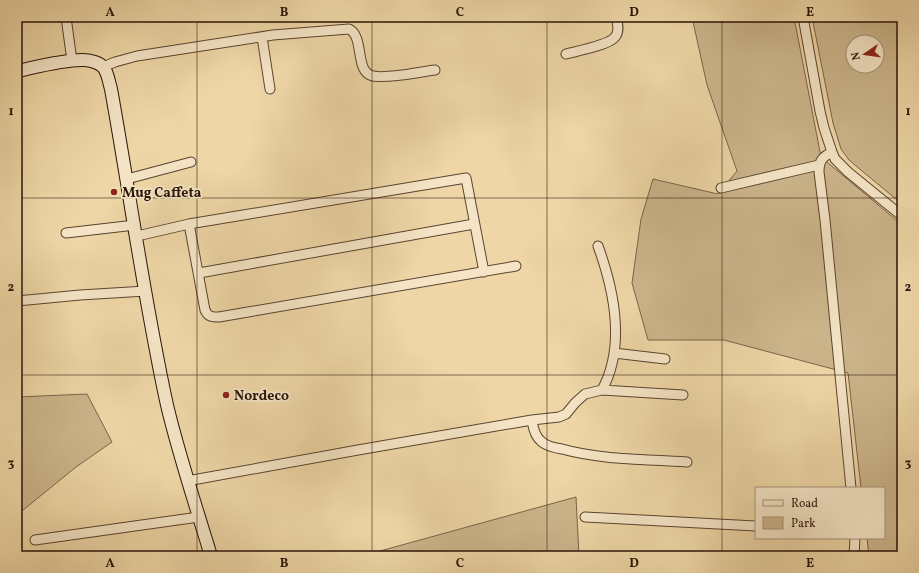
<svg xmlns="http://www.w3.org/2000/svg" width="919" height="573" font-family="Vollkorn,serif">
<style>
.green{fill:#ccb58b;stroke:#7a6449;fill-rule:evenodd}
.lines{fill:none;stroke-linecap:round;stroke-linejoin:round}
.street-casing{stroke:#5a442f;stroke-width:11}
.secondary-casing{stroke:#281407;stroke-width:14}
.street{stroke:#f4e4c5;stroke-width:9}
.secondary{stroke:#f4e4c5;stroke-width:12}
.grid{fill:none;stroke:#281407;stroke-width:1;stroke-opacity:0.55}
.poi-dot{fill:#8f2418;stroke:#f4e4c5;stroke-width:1.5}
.labels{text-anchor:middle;stroke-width:3.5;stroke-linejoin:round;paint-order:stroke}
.poi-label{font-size:14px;font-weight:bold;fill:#281407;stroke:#f4e4c5;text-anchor:start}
.neatline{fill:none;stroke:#281407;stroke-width:1.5}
.grid-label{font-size:13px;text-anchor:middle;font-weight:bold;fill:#281407}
</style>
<rect width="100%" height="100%" fill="#eed6a6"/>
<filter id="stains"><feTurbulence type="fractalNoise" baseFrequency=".005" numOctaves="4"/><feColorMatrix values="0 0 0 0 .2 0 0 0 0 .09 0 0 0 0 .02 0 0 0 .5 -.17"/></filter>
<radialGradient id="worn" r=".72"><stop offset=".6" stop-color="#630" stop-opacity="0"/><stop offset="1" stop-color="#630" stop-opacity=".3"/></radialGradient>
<!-- green -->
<path class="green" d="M692,17H794L821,157L902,225V556H869L867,538H884V488H861L848,373L724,340H648L632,283L641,219L653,179L718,194L737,171L707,85Z
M812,17H902V204L862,171L849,160L841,149L833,123ZM853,42H877V66H853Z
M87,394L112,442L76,467L17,515V397Z
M576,497L579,556H362Z"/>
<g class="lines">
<!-- street casing -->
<g class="street-casing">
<path id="street" d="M66,17L72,61
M803,17L820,111L824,128L832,152L835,159L848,172L902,216
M262,37L270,89
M566,54C577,51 608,45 614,38C620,33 618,24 616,17
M103,67L115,62L137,56L273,35L349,29C365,37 354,72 373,76C388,79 419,72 435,70
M832,152C822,157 819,161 819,172L825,220L851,488
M127,179L191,162
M721,188L819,165
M189,224L205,310C208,317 212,317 219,317L516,266
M66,233L135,225
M137,236L189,224L466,178L484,272
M199,273L474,224
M17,301L80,295L146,291
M614,353L665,359
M602,390L683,395
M532,420C533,428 535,437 542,442C547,446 555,448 562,449C602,460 645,459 687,462
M187,481L358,450L532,420L559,417L566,414L575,403L585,394L602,390C626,346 614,290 598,246
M585,517L756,526
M35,540L199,517
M854,556L855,538"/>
</g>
<!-- secondary casing -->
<g class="secondary-casing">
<path id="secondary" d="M17,71C36,67 66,59 84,60C91,60 100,63 104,68C108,74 109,82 111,89C130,194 144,300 167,405C179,456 196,506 211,556"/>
</g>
<!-- street -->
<use href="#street" class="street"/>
<!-- secondary -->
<use href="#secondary" class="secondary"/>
</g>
<!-- grid -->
<path class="grid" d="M197,17V556M372,17V556M547,17V556M722,17V556M17,198H902M17,375H902"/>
<!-- markers -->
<g class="poi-dot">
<circle cx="114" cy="192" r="4"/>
<circle cx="226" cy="395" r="4"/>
</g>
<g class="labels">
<!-- poi labels -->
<g class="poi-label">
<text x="122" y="197">Mug Caffeta</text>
<text x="234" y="400">Nordeco</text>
</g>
</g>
<!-- margin -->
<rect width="919" height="573" fill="none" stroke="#eed6a6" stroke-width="44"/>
<!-- legend -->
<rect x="755" y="487" width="130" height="52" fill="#f4e4c5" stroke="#a29179"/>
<rect x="763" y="500" width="20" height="6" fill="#f4e4c5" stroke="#a29179"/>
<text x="791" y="507" font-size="12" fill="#281407">Road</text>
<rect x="763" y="517" width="20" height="12" fill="#ccb58b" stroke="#a29179"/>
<text x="791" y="527" font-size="12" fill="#281407">Park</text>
<!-- north arrow -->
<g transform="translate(865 54) rotate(257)"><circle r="19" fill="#f4e4c5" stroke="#a29179"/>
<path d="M0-3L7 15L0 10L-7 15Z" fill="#8f2418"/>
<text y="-6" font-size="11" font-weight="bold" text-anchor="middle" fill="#281407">N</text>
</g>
<rect x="22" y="22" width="875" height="529" class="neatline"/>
<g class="grid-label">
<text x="110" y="16">A</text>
<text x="284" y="16">B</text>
<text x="460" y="16">C</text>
<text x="634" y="16">D</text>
<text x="810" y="16">E</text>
<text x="11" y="115">1</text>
<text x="908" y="115">1</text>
<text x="11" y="291">2</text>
<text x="908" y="291">2</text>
<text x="11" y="467">3</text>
<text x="908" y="467">3</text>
<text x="110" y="567">A</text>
<text x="284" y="567">B</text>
<text x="460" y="567">C</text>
<text x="634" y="567">D</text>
<text x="810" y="567">E</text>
</g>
<rect width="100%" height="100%" filter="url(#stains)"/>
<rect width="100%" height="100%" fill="url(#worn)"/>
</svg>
